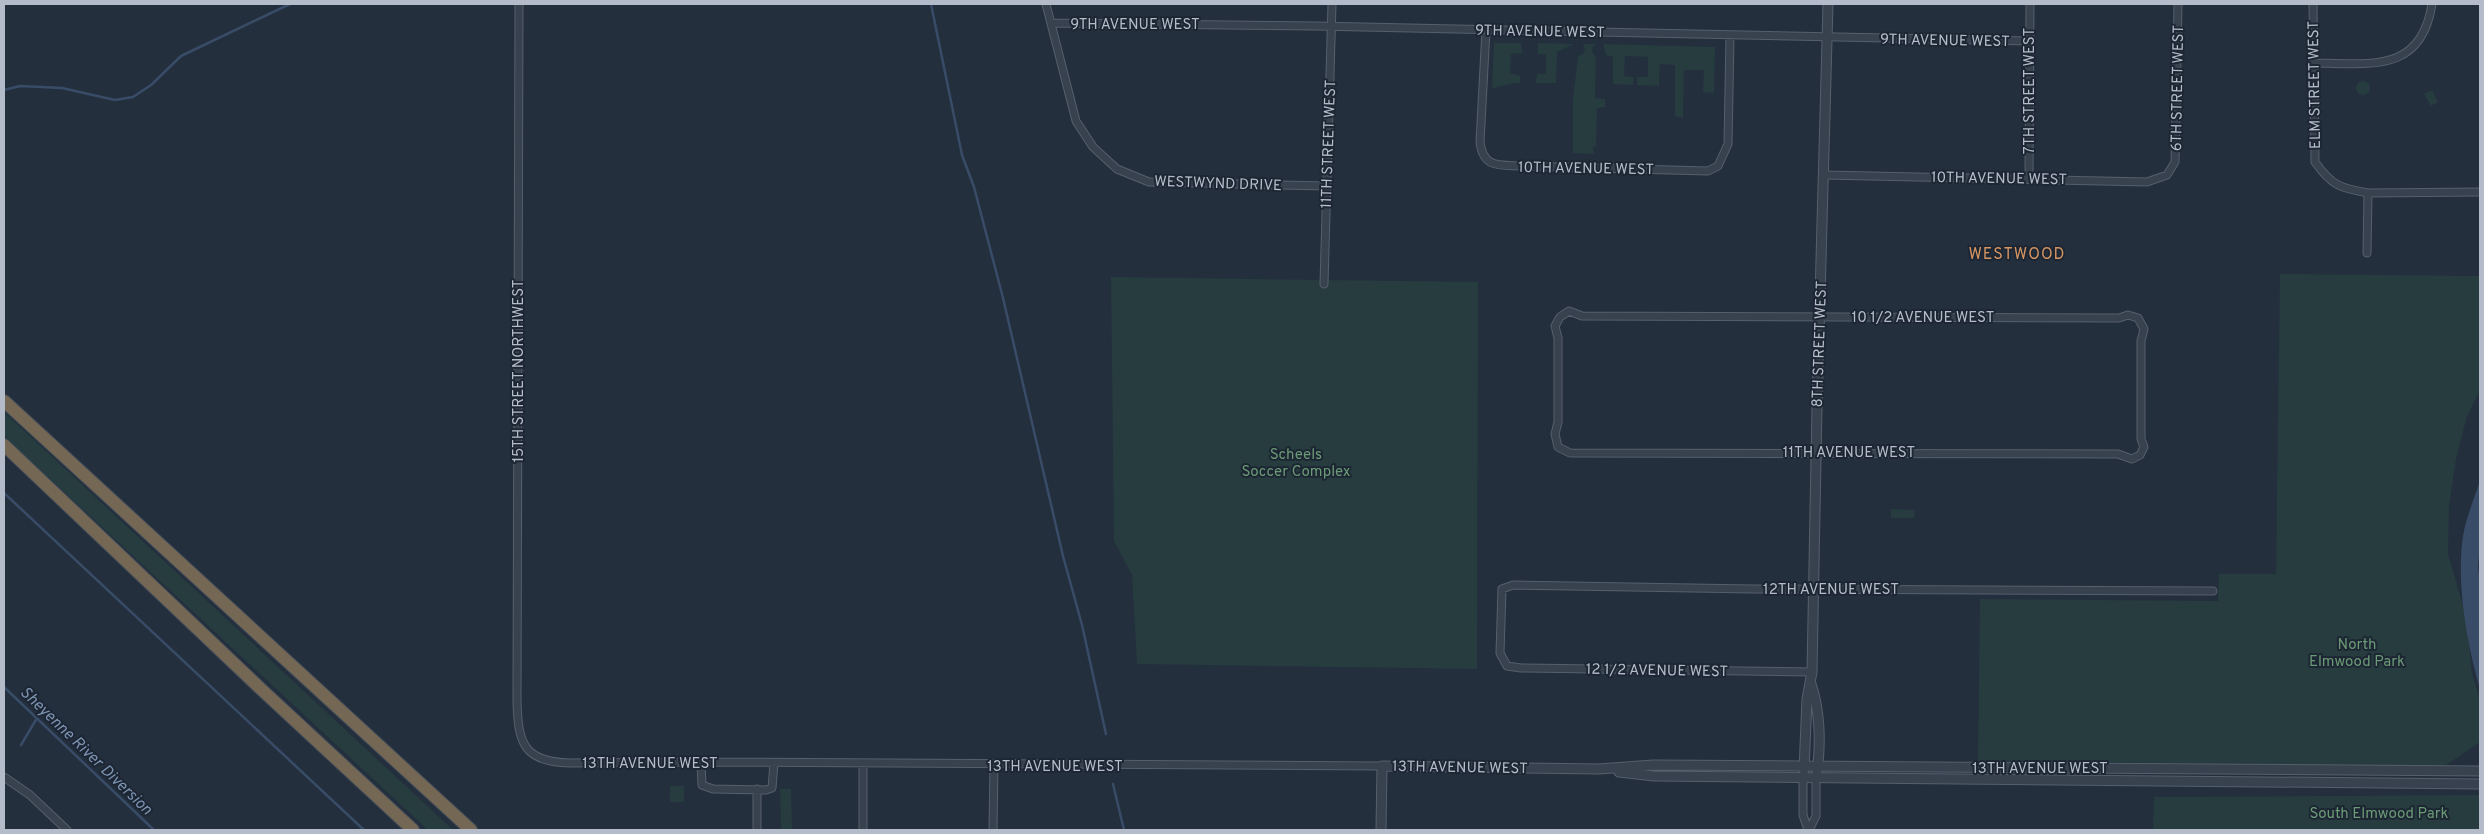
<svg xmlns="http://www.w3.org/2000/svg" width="2484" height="834" font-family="Overpass,sans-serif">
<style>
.green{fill:#263c3f}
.water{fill:#394c67}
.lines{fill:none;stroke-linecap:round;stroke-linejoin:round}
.stream{stroke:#394c67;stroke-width:2.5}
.minor-casing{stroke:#565f6c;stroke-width:9}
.tertiary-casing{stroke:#565f6c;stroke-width:11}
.motorway-casing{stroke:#434c59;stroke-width:14}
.minor{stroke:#38414e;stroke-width:7}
.tertiary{stroke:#38414e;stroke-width:9}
.motorway{stroke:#746855;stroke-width:12}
.labels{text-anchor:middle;stroke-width:4;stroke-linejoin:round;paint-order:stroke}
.street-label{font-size:15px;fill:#b4bcc9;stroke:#1d2633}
.park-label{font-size:15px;fill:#6b9a76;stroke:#1d2633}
.neighbourhood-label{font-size:16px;letter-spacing:1px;fill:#d59563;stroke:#1d2633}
.water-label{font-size:16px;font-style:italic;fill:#7c92b1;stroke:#1d2633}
</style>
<rect width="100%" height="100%" fill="#242f3e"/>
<!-- green -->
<path class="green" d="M1494,43H1521L1522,53L1511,54L1510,73L1520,76V83C1511,82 1504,87 1492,88Z
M1538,43L1574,44L1557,52L1556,83H1536L1537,74H1546V54H1538Z
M1583,44H1596L1592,48L1593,54L1596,56L1595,98L1605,99V107L1597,108L1596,146L1593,147L1594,154L1573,153V100L1578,56L1583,54L1585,50Z
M1603,44L1715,47L1714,93L1703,92L1704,70H1684L1683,118L1675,116V65L1660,64L1659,86L1637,85V77H1648V57L1625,56L1624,76L1633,77V85L1613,84V57L1606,55Z
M2356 88a7 7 0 1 1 14 0a7 7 0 1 1-14 0Z
M2432,90L2438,102L2431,106L2424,94Z
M2280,274L2480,276V390L2467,416L2456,459L2449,506L2448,554L2466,616L2472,674L2480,699V742L2445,766L1978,761L1980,599L2218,601L2219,574H2276Z
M1111,277L1478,282L1477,669L1137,664L1132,575L1114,541Z
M4,412L453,830H428L4,436Z
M1891,509L1915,510L1914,518H1891Z
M670,786H684V802H670Z
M780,789H791L792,830H781Z
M2480,795V830H2153L2154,797Z"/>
<!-- water -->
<path class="water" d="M2480,481V548L2478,566L2480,584V689C2467,644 2456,583 2463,536C2466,518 2474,499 2480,481Z"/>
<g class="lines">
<!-- stream -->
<path class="stream" d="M931,4L962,155L974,187L1003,298L1063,556L1082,625L1106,734
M4,90L20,86L62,88L115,100L133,97L151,85L181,56L290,4
M4,493L364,830
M4,687L154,830
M21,745L37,718
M1113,784L1124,830"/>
<!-- minor casing -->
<g class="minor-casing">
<path id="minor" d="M519,4L517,701C518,744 524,762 570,763L701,762L1382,766
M1046,4L1076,121L1093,147L1117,169L1149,182L1326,186
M2313,4L2315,162C2332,186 2340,188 2368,193L2367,253
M1051,23L1316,26L2029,41
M1486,30L1480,142C1483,168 1499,165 1520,166L1708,171L1718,166L1728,144L1730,36
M2313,63C2368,63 2421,75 2432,4
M1824,175L2147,182L2167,175L2175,162L2178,4
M2029,177L2030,4
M2368,193L2480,192
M1324,284L1332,4
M1569,311L1582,316L2119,318L2128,315L2138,318L2144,329L2141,341V439L2144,447L2140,455L2132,459L2118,454L1570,453L1558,447L1555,434L1558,422V338L1555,326L1560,317Z
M1812,672L1521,668L1507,666L1500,653L1502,589L1513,585L1753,589L2213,591
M701,762L702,785L713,789L766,790L772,788L774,763
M4,777L30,795L67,830
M1803,777V815L1808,830
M757,830V789
M863,830V764
M993,830L994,765
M1809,830L1816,816V777"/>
</g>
<!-- tertiary casing -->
<g class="tertiary-casing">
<path id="tertiary" d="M1811,684C1820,710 1821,744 1817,771
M1804,770L1807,699L1812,672L1817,406L1828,4
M1619,772L1654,776L2480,784
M1381,830L1382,766L1599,769L1653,765L1804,766L2480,771"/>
</g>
<!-- motorway casing -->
<g class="motorway-casing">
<path id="motorway" d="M4,401L471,830
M4,445L262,690L413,830"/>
</g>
<!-- minor -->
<use href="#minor" class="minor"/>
<!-- tertiary -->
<use href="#tertiary" class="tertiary"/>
<!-- motorway -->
<use href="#motorway" class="motorway"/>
</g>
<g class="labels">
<!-- street labels -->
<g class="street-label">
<text x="1135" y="29">9TH AVENUE WEST</text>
<text transform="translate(1540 31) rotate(1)" y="5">9TH AVENUE WEST</text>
<text transform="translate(1945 40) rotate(1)" y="5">9TH AVENUE WEST</text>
<text transform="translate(2314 85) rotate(-91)" y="5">ELM STREET WEST</text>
<text transform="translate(2177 88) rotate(-89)" y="5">6TH STREET WEST</text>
<text transform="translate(2029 91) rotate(-90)" y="5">7TH STREET WEST</text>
<text transform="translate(1328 144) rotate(-88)" y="5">11TH STREET WEST</text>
<text transform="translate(1586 168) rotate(1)" y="5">10TH AVENUE WEST</text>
<text transform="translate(1999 178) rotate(1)" y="5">10TH AVENUE WEST</text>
<text transform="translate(1218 183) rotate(2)" y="5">WESTWYND DRIVE</text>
<text x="1923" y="322">10 1/2 AVENUE WEST</text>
<text transform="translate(1819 344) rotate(-88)" y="5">8TH STREET WEST</text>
<text transform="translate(518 371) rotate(-90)" y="5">15TH STREET NORTHWEST</text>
<text x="1849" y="457">11TH AVENUE WEST</text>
<text x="1831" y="594">12TH AVENUE WEST</text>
<text transform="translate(1657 670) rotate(1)" y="5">12 1/2 AVENUE WEST</text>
<text x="650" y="768">13TH AVENUE WEST</text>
<text x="1055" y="771">13TH AVENUE WEST</text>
<text transform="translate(1460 767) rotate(1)" y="5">13TH AVENUE WEST</text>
<text x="2040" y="773">13TH AVENUE WEST</text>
</g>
<!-- park labels -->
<g class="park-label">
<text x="1296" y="459">Scheels<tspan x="1296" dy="17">Soccer Complex</tspan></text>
<text x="2357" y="649">North<tspan x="2357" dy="17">Elmwood Park</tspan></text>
<text x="2379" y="818">South Elmwood Park</text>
</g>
<!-- neighbourhood labels -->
<g class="neighbourhood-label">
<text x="2017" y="259">WESTWOOD</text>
</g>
<!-- water labels -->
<g class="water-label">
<text transform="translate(87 750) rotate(44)" y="6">Sheyenne River Diversion</text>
</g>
</g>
<!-- border -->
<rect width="2484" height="834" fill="none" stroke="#b4bcc9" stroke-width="10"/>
</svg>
